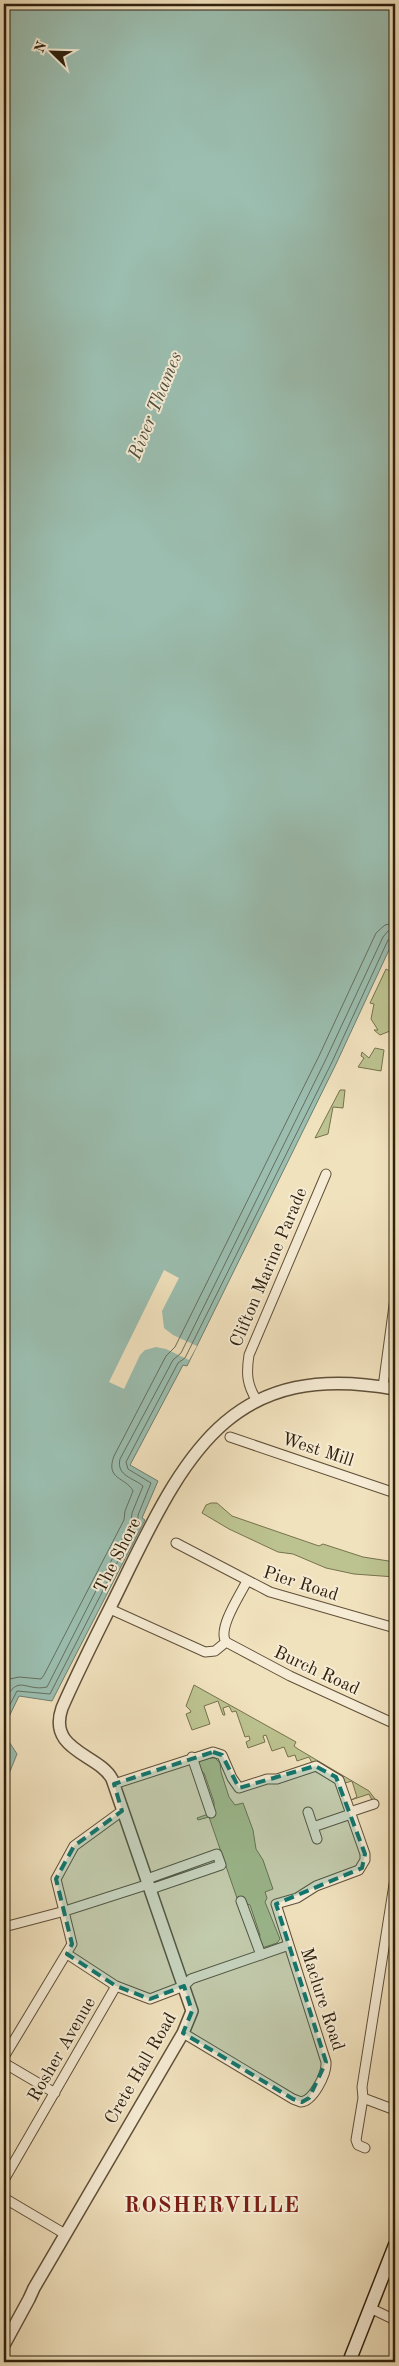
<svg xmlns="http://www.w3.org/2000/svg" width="399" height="2366" font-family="'Old Standard TT',serif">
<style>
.green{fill:#bcc390;stroke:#76724e}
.water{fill:#9bbeb0;stroke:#707f6f}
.pier{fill:#f1e2be}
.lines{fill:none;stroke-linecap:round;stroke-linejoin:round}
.shore{stroke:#656f5e;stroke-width:1}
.minor-casing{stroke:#605039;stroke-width:11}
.tertiary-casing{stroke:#605039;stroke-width:14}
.secondary-casing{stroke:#2f200d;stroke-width:15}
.minor{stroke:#f6ecd5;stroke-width:9}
.tertiary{stroke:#f6ecd5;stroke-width:11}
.secondary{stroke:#f6ecd5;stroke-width:12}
.marked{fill:#0f766e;fill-opacity:0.2;stroke:#0f766e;stroke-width:4;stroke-dasharray:10 6;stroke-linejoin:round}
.labels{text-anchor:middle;stroke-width:4;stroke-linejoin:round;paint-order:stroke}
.street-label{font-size:18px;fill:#2f200d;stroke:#f6ecd5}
.water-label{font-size:19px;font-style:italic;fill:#4f4f3e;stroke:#f6ecd5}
.district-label{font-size:22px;font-weight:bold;letter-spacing:1px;fill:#7a1f14;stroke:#f6ecd5}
</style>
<rect width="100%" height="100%" fill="#f1e2be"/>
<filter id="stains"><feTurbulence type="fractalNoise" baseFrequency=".004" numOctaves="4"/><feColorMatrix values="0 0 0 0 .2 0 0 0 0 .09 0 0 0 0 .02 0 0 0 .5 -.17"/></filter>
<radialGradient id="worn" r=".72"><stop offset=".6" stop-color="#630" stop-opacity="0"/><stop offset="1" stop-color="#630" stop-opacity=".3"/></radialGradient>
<!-- green -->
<path class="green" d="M386,969L393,973L395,993L390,1031L380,1035L374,1030H378L371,1019L374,1004L370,1003Z
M375,1048L384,1050L381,1071L358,1067L364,1058L361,1056L362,1052L369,1058Z
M340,1090H345L343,1108L333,1107L328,1134L315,1138Z
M211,1503H217L232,1516L319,1546L323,1544L363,1557L395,1562V1577L354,1574L326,1568L293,1554L278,1552L229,1529L202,1513L206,1505Z
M194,1685L296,1742L294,1746L298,1749L369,1791L375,1799L372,1800L369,1794L351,1800L357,1797L352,1781L345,1783L343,1776L316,1762L312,1763L309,1757L297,1761L295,1755L288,1757L284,1747L272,1751L266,1735L263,1736L265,1742L248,1748L246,1742L250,1740L249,1736L245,1737L236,1711L232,1712L229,1706L223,1708L225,1715H223L218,1701L204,1706L210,1724L192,1730L186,1714L191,1712L190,1710L186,1706Z
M210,1758H215L220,1763L221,1772L229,1797L235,1805L243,1803L253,1830L256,1849L263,1860L273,1889L265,1892L267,1898L265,1902L280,1939L277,1943L262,1948L259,1940L260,1935L250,1905L238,1901L209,1817L198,1820L197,1818L214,1812V1802L204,1773L201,1771L197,1762Z"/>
<!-- water -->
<path class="water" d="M4,4H395V937L336,1064L187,1366L183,1365L130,1465L158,1481L142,1518L145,1520L52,1701L19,1696L4,1727Z
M4,1734L17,1754L4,1786Z"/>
<!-- pier -->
<path class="pier" d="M164,1270L179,1278L162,1311L164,1328L173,1335L197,1346L189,1360L166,1349L156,1347L145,1350L140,1355L124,1389L109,1382Z"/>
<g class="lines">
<!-- shore -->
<path class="shore" d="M4,1685L10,1679L19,1677L41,1679L44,1675L124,1520L125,1511L133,1491C126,1477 105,1480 114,1456L166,1356L175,1347L319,1056L376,933L385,925L395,923
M4,1702C18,1672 25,1692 47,1687L131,1522L132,1513L143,1486C134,1478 116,1476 120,1459L173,1360L181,1353L326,1059L383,937L388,931L395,930
M4,1716L17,1691L50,1694L138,1522V1515L151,1483L128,1469L126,1462L178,1363L185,1358L332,1062L388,940L395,936"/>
<!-- minor casing -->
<g class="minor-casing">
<path id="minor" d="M383,1387L395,1298
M257,1401C247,1385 246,1374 249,1355L326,1174
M230,1437L395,1493
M176,1543L270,1592L395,1628
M247,1581C240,1595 217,1629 226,1642L290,1676L395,1724
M110,1609L205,1652L215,1651L226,1642
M192,1757L211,1813
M114,1784L213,1752L222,1755L232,1778L239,1788L267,1779H277L316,1766L339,1780L365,1854V1860L359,1870L316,1886L297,1898L276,1904L326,2062C327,2074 313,2101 301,2102L293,2099L183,2033
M308,1812L317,1839
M350,1812L374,1804
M313,1827L351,1814
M147,1879L217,1854L221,1865L151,1889
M241,1901L261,1955
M4,1927L65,1911L149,1884
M67,1954L116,1986L150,1999L184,1986L191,1979L289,1945
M4,2057L72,1944L56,1879L74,1846L122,1811
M4,2063L55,2093
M363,2098L395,2110
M365,2148L358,2145L356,2140L363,2098L362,2087L395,1878
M4,2180L116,1986
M4,2198L65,2234
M370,2308L395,2320"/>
</g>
<!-- tertiary casing -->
<g class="tertiary-casing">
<path id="tertiary" d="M4,2345L29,2299L34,2288L183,2033L192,2011L112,1779C99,1754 47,1751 62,1708C82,1662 106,1617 128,1571C189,1446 237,1360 395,1389"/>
</g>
<!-- secondary casing -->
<g class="secondary-casing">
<path id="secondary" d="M349,2362L395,2245"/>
</g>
<!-- minor -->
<use href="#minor" class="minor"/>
<!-- tertiary -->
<use href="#tertiary" class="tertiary"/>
<!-- secondary -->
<use href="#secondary" class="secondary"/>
</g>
<!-- marked area -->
<path class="marked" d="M213,1752L222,1755L239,1788L315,1766L336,1777L365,1854L362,1868L276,1904L326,2062L309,2098L302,2102L293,2099L183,2033L192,2011L184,1986L150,1999L116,1986L67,1954L72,1944L56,1879L74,1846L122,1811L114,1784Z"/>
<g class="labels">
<!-- street labels -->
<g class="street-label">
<text transform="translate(268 1267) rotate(-67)" y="6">Clifton Marine Parade</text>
<text transform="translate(318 1449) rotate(18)" y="6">West Mill</text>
<text transform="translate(117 1555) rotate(-63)" y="6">The Shore</text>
<text transform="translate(301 1583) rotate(18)" y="6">Pier Road</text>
<text transform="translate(317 1670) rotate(25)" y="6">Burch Road</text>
<text transform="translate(323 1999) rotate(72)" y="6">Maclure Road</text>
<text transform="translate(61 2049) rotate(-60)" y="6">Rosher Avenue</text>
<text transform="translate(140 2068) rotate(-60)" y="6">Crete Hall Road</text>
</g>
<!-- water labels -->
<g class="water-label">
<text transform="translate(154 405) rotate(-68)" y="7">River Thames</text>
</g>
<!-- district labels -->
<g class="district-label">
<text x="212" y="2212">ROSHERVILLE</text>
</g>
</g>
<!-- margin -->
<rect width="399" height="2366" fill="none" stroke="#f1e2be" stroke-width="20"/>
<rect x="5" y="5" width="389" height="2356" fill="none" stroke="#2f200d" stroke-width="2.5"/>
<rect x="10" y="10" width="379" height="2346" fill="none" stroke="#2f200d"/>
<!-- north arrow -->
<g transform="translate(52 52) rotate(293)" stroke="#f6ecd5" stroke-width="4" paint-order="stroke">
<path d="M0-4L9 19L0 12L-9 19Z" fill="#2f200d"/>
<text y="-8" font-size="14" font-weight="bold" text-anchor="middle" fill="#2f200d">N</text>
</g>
<rect width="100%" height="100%" filter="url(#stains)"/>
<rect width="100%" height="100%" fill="url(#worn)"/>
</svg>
